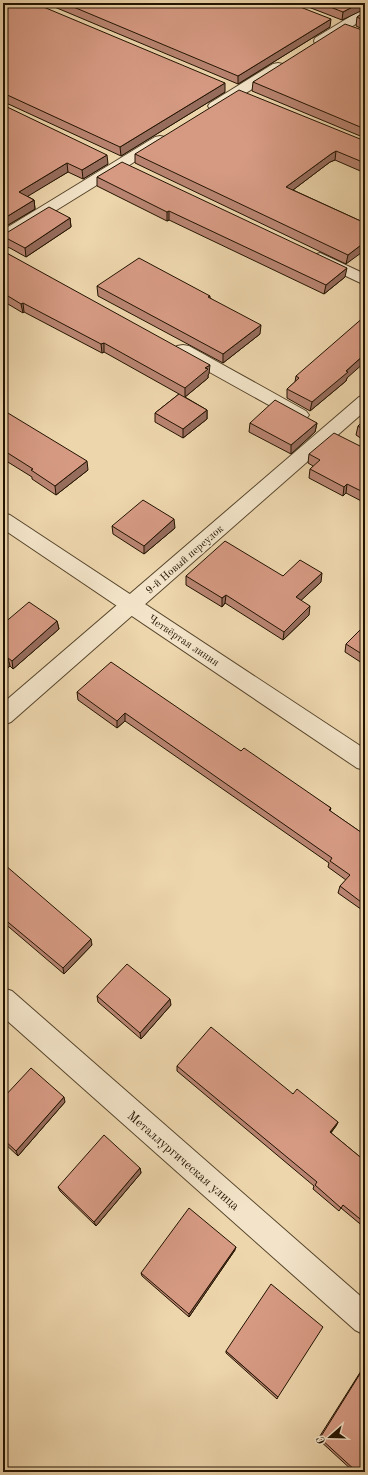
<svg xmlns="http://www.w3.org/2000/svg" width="368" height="1475" font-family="'Old Standard TT',serif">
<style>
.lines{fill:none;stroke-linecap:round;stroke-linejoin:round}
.minor-casing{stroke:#55442b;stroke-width:2}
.tertiary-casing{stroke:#55442b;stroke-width:2}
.minor{fill:#f3e4c9;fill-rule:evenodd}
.tertiary{fill:#f3e4c9;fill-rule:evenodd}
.wall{fill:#b88471;stroke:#221300}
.shaded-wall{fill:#966c5c;stroke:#221300}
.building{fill:#d69a83;stroke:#221300}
.labels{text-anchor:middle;stroke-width:3.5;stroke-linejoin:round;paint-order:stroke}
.street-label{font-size:11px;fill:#221300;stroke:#f3e4c9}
.near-street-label{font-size:13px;fill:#221300;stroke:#f3e4c9}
</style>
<rect width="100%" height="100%" fill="#edd5ac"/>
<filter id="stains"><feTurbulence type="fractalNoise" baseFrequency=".005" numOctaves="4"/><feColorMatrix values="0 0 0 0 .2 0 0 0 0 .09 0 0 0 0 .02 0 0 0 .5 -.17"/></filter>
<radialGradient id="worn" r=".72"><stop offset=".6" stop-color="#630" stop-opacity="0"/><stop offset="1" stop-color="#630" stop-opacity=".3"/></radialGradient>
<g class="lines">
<!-- minor casing -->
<g class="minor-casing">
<path id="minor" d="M365,9V18L325,44H315L314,41L315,38L361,10Z
M278,63L283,64L285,67L283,70L220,109L215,110L210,109L208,106L210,103L273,64Z
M160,136L165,137L167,140L165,143L8,240L3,242V230L155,137Z
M320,253L365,274V285L314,261L312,258L314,255Z
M183,345L189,346L306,411L309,415L306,419L300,421L294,419L177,354L175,350L177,346Z
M365,395V411L11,722L3,725V703L359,397Z
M3,988L12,991L365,1300V1335L355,1330L3,1017Z"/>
</g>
<!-- tertiary casing -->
<g class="tertiary-casing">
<path id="tertiary" d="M3,513L10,515L365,749V770L357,768L3,529Z"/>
</g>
<!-- minor -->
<use href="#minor" class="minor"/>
<!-- tertiary -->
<use href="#tertiary" class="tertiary"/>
</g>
<!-- wall -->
<path class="wall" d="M3,3L225,92L121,156L4,102H3Z
M45,3H290L330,27L238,84Z
M298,3H365L342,20Z
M365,12V30L356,26L357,17Z
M365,31V138L252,91L253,82Z
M3,105L108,164L83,179L68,172L27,196L34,200L35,209L3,228Z
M365,141V173L335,160L330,162L293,190L365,223L346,264L135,163V154Z
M97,177L345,277L324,294L169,220L167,221L97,186Z
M70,218L71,227L26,257L10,248L3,246V234Z
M3,251L209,374L208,375V378L185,397L207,410V419L183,438L155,422V413L179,394L104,352L102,353L24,312L23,313L3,301Z
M97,286L210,296V298L260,334L223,363L98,296Z
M296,376L347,378L346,381L310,411L287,398V389L295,382Z
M3,410L88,470L56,495L32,479V477L3,459Z
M365,419V441L356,435L358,426Z
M250,423H317L315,432L291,454L249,432Z
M360,446L365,448V503L346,493L343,496L309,478L310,469L313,466L308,463L309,454Z
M112,526L175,528L144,554L113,534Z
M186,576H283L321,582L301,600L309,615L283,640L225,603L222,607L186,585Z
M57,621L59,629L13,669L10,666L3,672V624Z
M365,625V665L345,652L346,644Z
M77,692L241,751L331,808L330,811L365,835V912L338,893L340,886L346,880L328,867L329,863L125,721L117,728L78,700Z
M3,867L92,945L64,974L3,922Z
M97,996L171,1005L141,1039L98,1002Z
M177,1066L293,1094L338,1122L336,1126L331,1133L365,1161V1228L341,1208L339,1211L313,1189L314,1186L177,1071Z
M3,1098L65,1102L18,1156L3,1142Z
M140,1168L141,1173L96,1226L60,1191L58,1187Z
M235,1250L189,1317L142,1276L141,1273Z
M226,1351L278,1397L277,1399L226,1353Z
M363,1369L365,1472H354L318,1439L361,1371Z"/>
<!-- shaded-wall -->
<path class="shaded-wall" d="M360,3H365V9L342,20L343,12Z
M331,19L330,27L238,84V76Z
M225,83V92L121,156L120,147Z
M336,151L335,160L330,162L285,196L286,187L331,154Z
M107,155L108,164L83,179L82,170Z
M67,163L68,172L20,201L19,192Z
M34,200L35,209L3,228V219Z
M169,211V220L167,221V212Z
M70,218L71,227L26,257L25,248Z
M365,242V250L346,264L348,255Z
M347,268L345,277L324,294L326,285Z
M23,303L24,312L23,313L21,304Z
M261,325L260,334L223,363V354Z
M104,343V352L102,353L101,344Z
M365,354V362L347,378L346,381L310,411L312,402Z
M210,365L209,374L208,375V378L185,397V388L205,368Z
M207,410V419L183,438V429Z
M317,423L315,432L291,454V445Z
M87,461L88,470L56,495L55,486Z
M347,484L346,493L343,496L344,487Z
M174,519L175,528L144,554V546Z
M322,573L321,582L295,606L296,597Z
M226,595L225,603L222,607V598Z
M310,606L309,615L283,640L284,632Z
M57,621L59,629L13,669L12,661Z
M8,658L10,666L3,672V662Z
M125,713V721L117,728V721Z
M91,939L92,945L64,974L63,968Z
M170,999L171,1005L141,1039L140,1033Z
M64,1097L65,1102L18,1156L16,1151Z
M338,1122L336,1126L328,1136L330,1132Z
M140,1168L141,1173L96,1226L94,1222Z
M236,1247L235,1250L189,1317V1314Z"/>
<!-- building -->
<path class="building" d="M3,3H34L225,83L120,147L3,93Z
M64,3H290L331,19L238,76Z
M320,3H360L343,12Z
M365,12V21L357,17Z
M345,24L365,31V129L253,82Z
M239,90L365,141V163L336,151L331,154L286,187L365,223V242L348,255L135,154Z
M3,105L107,155L82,170L67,163L19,192L34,200L3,219Z
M122,162L347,268L326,285L169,211L167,212L97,177Z
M49,207L70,218L25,248L8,239L3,237V234L8,232Z
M3,251L210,365L205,368L208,369L185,388L104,343L101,344L23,303L21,304L3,293Z
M139,258L210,296L208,297L261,325L223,354L97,286Z
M365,316V354L346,371L348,372L312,402L287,389L299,378L296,376Z
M179,394L207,410L183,429L155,413Z
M275,400L317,423L291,445L250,423Z
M3,410L87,461L55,486L31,470L33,469L3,450Z
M365,419V431L358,426Z
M334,433L360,446L365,448V493L347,484L344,487L310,469L320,460L309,454Z
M143,500L174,519L144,546L112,526Z
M225,541L283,576L300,560L322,573L296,597L310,606L284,632L226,595L222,598L186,576Z
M29,602L57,621L12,661L8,658L3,662V624Z
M365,625V656L346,644Z
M111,662L241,751L244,748L331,808L329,810L365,835V905L340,886L350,875L330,861L332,858L125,713L117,721L77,692Z
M5,865L91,939L63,968L3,918V867Z
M127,964L170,999L140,1033L97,996Z
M211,1027L293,1094L297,1089L338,1122L330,1132L365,1161V1223L343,1205L341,1208L315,1185L317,1182L177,1066Z
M31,1068L64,1097L16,1151L3,1139V1098Z
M104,1135L140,1168L94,1222L58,1187Z
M189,1208L236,1247L189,1314L141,1273Z
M271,1284L323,1327L278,1397L226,1351Z
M363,1369L365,1371V1472H357L320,1438Z"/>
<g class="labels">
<!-- street labels -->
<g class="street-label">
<text transform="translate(184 559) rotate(-41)" y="4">9-й Новый переулок</text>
<text transform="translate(184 640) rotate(34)" y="4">Четвёртая линия</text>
</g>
<!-- near-street labels -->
<g class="near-street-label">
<text transform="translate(184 1160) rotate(41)" y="5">Металлургическая улица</text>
</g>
</g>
<!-- margin -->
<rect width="368" height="1475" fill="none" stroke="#edd5ac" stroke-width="16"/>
<rect x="4" y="4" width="360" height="1467" fill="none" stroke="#221300" stroke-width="2"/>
<rect x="8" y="8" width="352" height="1459" fill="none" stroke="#221300"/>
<!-- north arrow -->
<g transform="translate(330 1437) rotate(250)" stroke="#f3e4c9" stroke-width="3" paint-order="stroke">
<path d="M0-3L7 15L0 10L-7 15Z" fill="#221300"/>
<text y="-6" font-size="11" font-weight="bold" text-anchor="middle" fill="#221300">С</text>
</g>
<rect width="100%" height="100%" filter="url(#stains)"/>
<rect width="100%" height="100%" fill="url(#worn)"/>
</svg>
